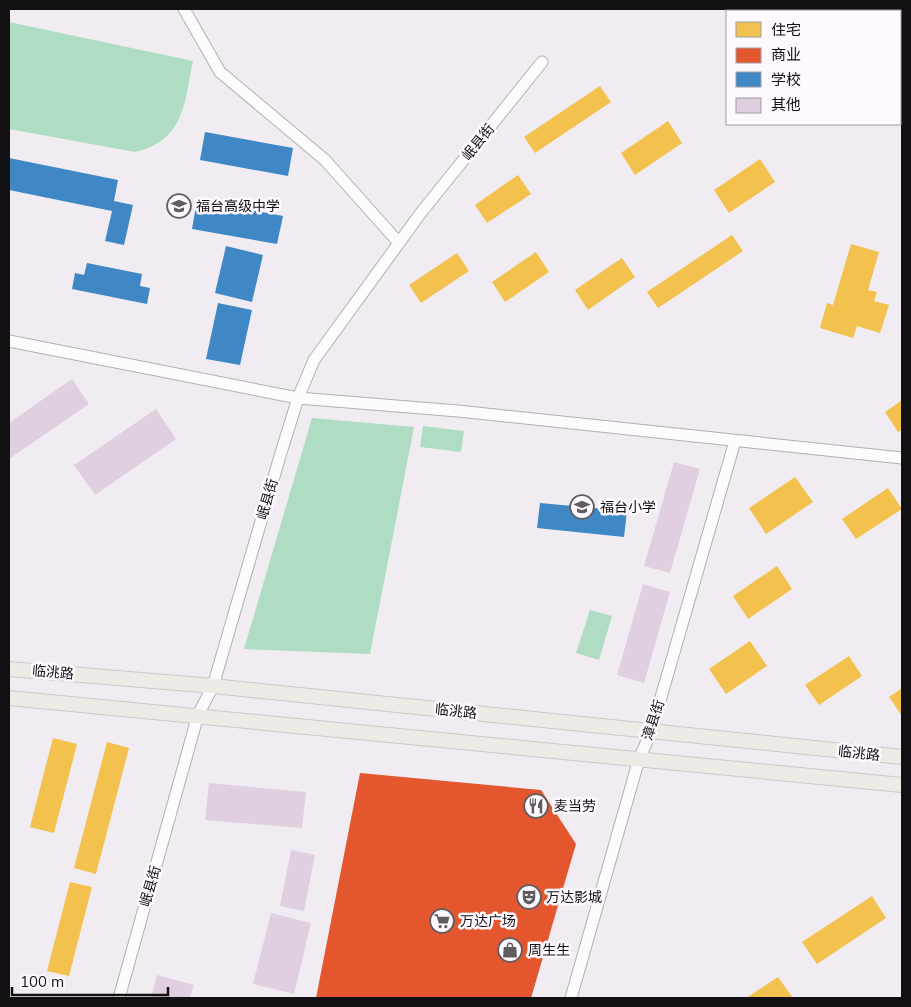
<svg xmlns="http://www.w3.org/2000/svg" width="911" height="1007" font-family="Mulish,'Noto Sans SC',sans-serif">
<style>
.green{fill:#aeddc4}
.homes{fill:#f2c14e}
.shops{fill:#e4572e}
.schools{fill:#3f88c5}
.building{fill:#e0cfdf}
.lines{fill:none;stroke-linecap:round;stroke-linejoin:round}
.minor-casing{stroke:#b2afb2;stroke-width:13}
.major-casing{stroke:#cbc8cb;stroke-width:16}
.minor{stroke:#fdfcfd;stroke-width:11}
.major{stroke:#efeae5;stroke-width:14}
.labels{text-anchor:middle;stroke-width:5;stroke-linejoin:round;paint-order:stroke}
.street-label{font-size:14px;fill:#121012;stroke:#fef9ff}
.poi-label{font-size:14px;fill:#121012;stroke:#fef9ff;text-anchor:start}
</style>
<rect width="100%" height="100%" fill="#f1ecf1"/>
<!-- green -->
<path class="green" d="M9,22L193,61C184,104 185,140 135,152L9,129Z
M312,418L414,427L370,654L244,649Z
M423,426L464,431L461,452L420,447Z
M590,610L612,616L599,660L576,653Z"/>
<!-- homes -->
<path class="homes" d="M600,86L611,102L535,153L524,137Z
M668,121L682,143L635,175L621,153Z
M760,159L775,182L729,213L714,190Z
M518,175L531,194L487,223L475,205Z
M732,235L743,251L658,308L647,292Z
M851,244L879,252L868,290L877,292L874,301L889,305L880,333L857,326L853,338L820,328L827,303L833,305Z
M536,252L549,272L505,302L492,282Z
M457,253L469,271L421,303L409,285Z
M622,258L635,277L588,310L575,290Z
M902,400V430L898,432L885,412Z
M795,477L813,502L766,534L749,508Z
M888,488L902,509L856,539L842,519Z
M777,566L792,589L748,619L733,596Z
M750,641L767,666L726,694L709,669Z
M849,656L862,676L819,705L805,685Z
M902,688V716L889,697Z
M53,738L77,744L54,833L30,827Z
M107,742L129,748L96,874L74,868Z
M70,882L92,887L69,976L47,971Z
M872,896L886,918L817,964L802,942Z
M778,977L793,998H746Z"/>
<!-- shops -->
<path class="shops" d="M360,773L541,790L576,844L531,998H316Z"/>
<!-- schools -->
<path class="schools" d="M205,132L293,148L288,176L200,160Z
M9,158L118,180L114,201L133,205L124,245L105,241L112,211L9,190Z
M197,200L283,216L277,244L192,229Z
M226,246L263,255L252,302L215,293Z
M87,263L142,274L140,286L150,288L147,304L72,289L75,273L84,275Z
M218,303L252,310L240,365L206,359Z
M540,503L627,511L624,537L537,528Z"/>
<!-- building -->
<path class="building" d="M72,379L89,404L9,459V423Z
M156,409L176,439L95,495L74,465Z
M674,462L700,469L670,573L644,566Z
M643,584L670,592L644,683L617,675Z
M209,783L306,792L302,828L205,820Z
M291,850L315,855L304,911L280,906Z
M271,913L311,923L294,994L253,984Z
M157,975L194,985L190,998H151Z"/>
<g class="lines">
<!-- minor casing -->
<g class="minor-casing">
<path id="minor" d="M184,9L220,72L325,160L399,243
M9,341L298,398L458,411L902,458
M119,998L198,715L213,686L280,456L298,398L314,360L420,214L542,62
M571,998L639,759L651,732L735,441"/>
</g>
<!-- major casing -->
<g class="major-casing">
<path id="major" d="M9,669L213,686L902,757
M9,698L902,785"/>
</g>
<!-- minor -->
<use href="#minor" class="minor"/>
<!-- major -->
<use href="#major" class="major"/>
</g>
<!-- icons -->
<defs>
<g id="school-ring" transform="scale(1.25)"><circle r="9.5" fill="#fef9ff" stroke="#605d60" stroke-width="1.5"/><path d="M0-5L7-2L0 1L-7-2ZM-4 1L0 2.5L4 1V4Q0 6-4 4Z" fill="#605d60"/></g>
<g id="restaurant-ring" transform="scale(1.25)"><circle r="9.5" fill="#fef9ff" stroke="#605d60" stroke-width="1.5"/><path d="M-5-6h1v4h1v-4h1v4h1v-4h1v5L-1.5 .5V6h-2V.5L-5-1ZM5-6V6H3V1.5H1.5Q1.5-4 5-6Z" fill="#605d60"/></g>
<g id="theatre-ring" transform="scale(1.25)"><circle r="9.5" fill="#fef9ff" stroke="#605d60" stroke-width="1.5"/><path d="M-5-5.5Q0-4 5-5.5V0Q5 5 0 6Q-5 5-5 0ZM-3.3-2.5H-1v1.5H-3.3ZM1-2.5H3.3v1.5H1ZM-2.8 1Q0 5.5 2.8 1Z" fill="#605d60"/></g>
<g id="supermarket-ring" transform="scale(1.25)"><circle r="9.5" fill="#fef9ff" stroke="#605d60" stroke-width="1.5"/><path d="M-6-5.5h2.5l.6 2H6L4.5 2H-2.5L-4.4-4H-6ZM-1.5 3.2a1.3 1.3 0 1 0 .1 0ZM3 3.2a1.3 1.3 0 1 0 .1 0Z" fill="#605d60"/></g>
<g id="shop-ring" transform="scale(1.25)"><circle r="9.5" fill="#fef9ff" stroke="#605d60" stroke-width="1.5"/><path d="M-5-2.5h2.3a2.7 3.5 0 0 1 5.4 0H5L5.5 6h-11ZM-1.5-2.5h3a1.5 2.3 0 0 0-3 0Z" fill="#605d60"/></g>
</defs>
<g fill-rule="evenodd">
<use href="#school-ring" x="179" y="206"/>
<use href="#school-ring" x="582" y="507"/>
<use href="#restaurant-ring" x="536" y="806"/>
<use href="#theatre-ring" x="529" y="897"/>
<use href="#supermarket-ring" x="442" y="921"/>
<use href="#shop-ring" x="510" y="950"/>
</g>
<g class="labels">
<!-- street labels -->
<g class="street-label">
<text transform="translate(478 142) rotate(-51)" y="5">岷县街</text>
<text transform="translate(267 499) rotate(-74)" y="5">岷县街</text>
<text transform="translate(53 672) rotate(5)" y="5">临洮路</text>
<text transform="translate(456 711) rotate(6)" y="5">临洮路</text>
<text transform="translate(653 720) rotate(-72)" y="5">漳县街</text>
<text transform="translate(859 753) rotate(6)" y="5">临洮路</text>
<text transform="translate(150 886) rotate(-74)" y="5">岷县街</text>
</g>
<!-- poi labels -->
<g class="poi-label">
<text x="196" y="211">福台高级中学</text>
<text x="600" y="512">福台小学</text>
<text x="554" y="811">麦当劳</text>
<text x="546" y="902">万达影城</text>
<text x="460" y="926">万达广场</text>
<text x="528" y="955">周生生</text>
</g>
</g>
<!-- border -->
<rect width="911" height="1007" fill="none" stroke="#121012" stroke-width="20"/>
<!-- legend -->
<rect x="726" y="10" width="175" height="115" fill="#fef9ff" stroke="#a09ca0"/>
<rect x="736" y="22" width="25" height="15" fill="#f2c14e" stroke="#a09ca0"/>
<text x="771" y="35" font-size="15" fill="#121012">住宅</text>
<rect x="736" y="48" width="25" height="15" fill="#e4572e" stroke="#a09ca0"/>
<text x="771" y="60" font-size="15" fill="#121012">商业</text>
<rect x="736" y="72" width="25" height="15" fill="#3f88c5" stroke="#a09ca0"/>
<text x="771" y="85" font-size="15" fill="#121012">学校</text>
<rect x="736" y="98" width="25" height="15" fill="#e0cfdf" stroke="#a09ca0"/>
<text x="771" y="110" font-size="15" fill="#121012">其他</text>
<!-- scale -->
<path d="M12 987v8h156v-8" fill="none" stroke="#121012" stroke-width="2.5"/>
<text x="20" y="987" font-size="15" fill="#121012" stroke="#fef9ff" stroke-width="4" paint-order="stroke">100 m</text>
</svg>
